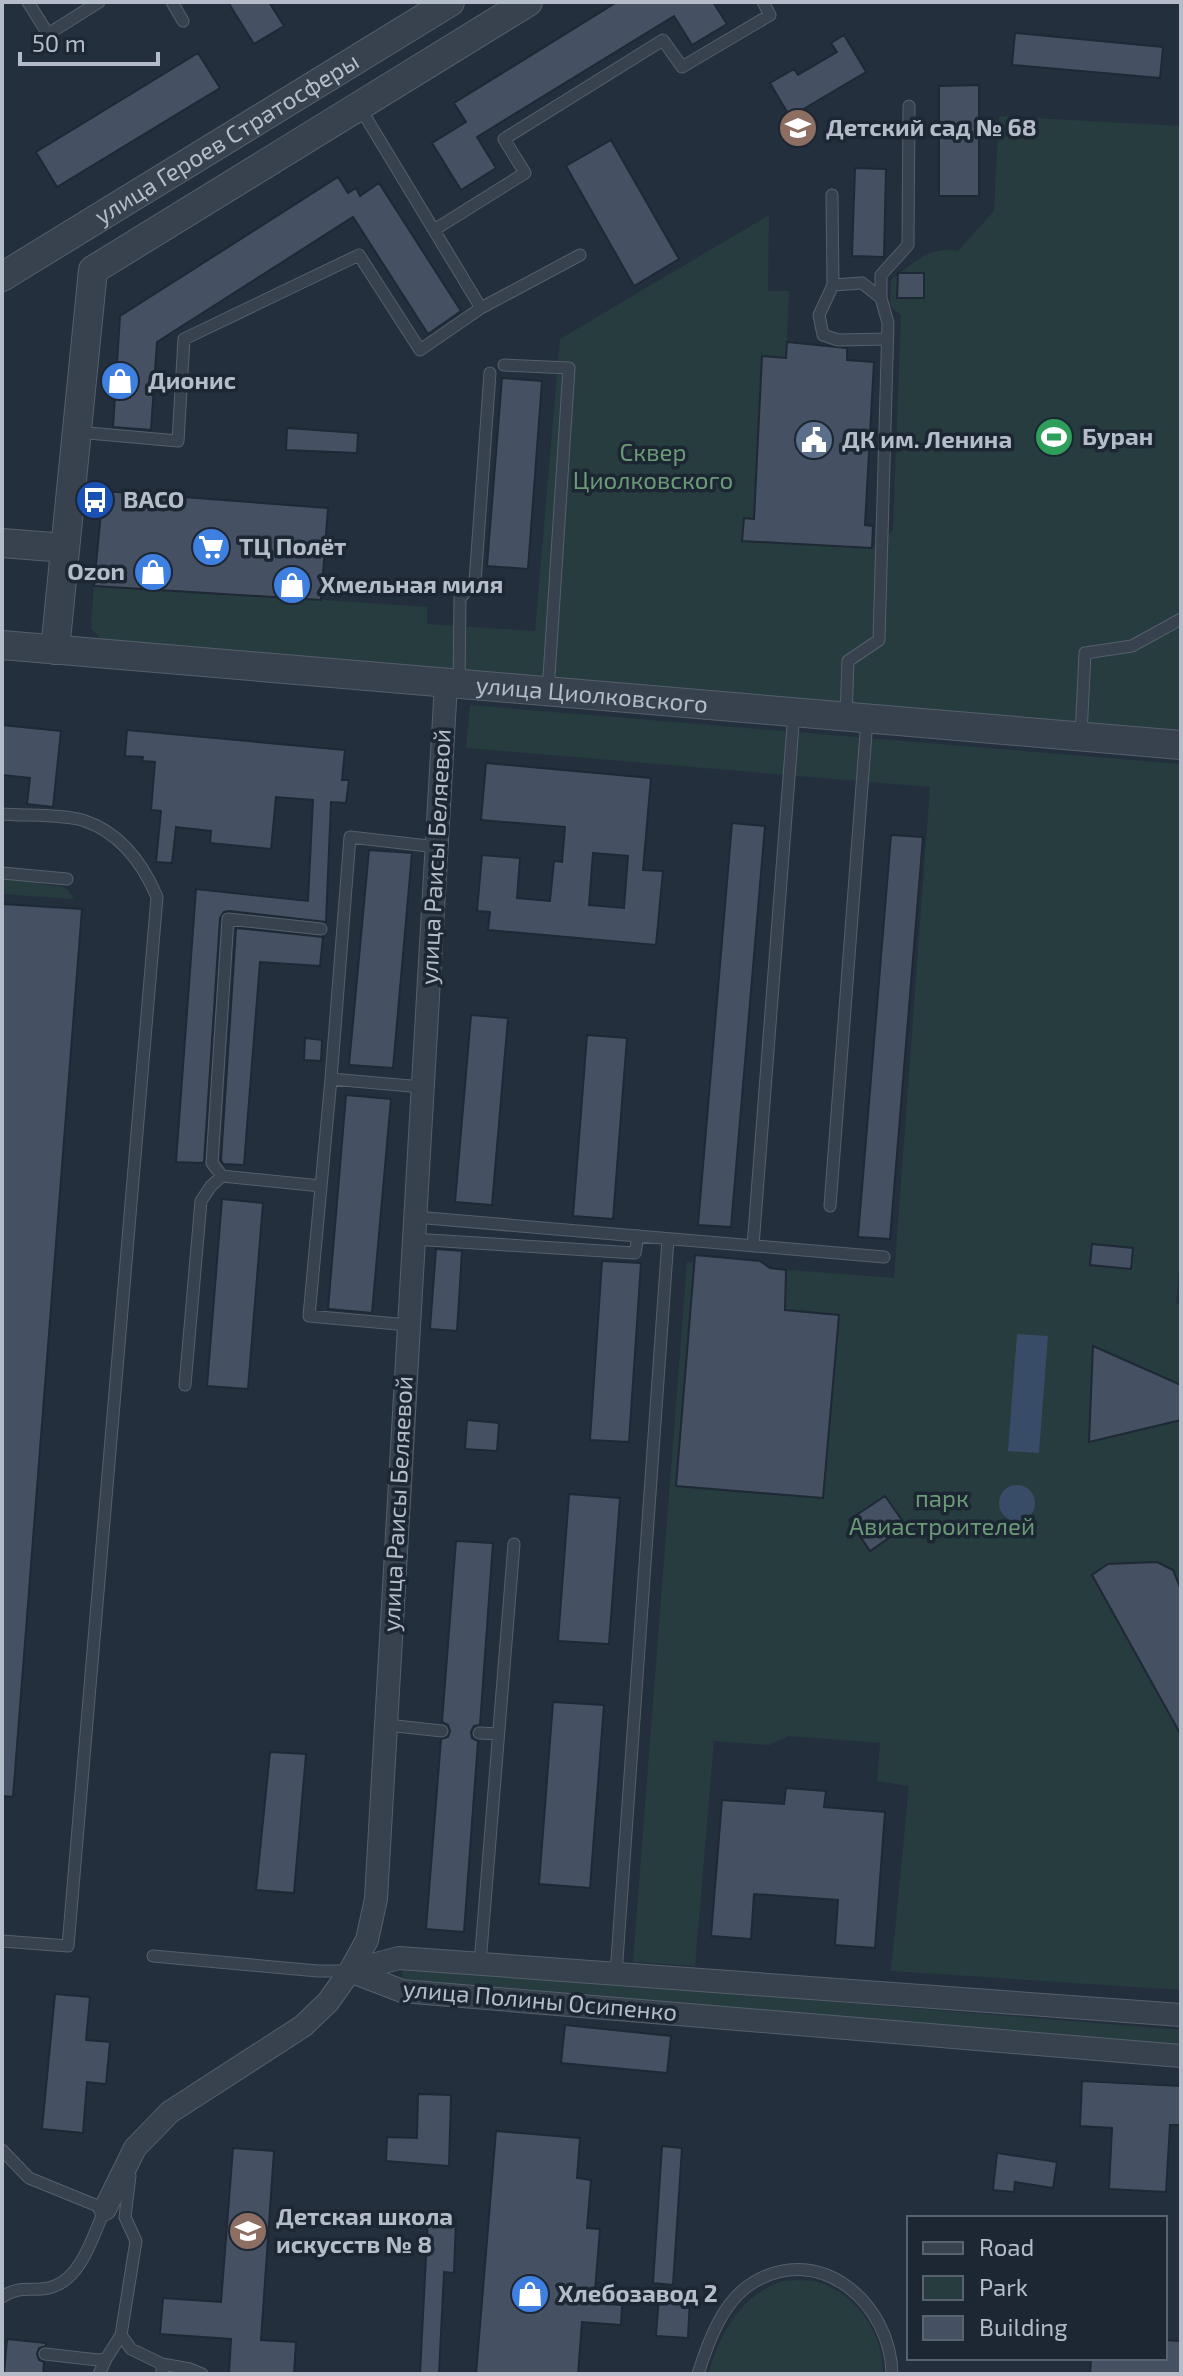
<svg xmlns="http://www.w3.org/2000/svg" width="1183" height="2376" font-family="'Exo 2',sans-serif">
<style>
.green{fill:#263c3f}
.water{fill:#394c67}
.building{fill:#455162;stroke:#1f2835;stroke-width:2;fill-rule:evenodd}
.lines{fill:none;stroke-linecap:round;stroke-linejoin:round}
.service-casing{stroke:#565f6c;stroke-width:13}
.minor-casing{stroke:#565f6c;stroke-width:24}
.tertiary-casing{stroke:#565f6c;stroke-width:30}
.service{stroke:#38414e;stroke-width:11}
.minor{stroke:#38414e;stroke-width:22}
.tertiary{stroke:#38414e;stroke-width:28}
.labels{text-anchor:middle;stroke-width:7;stroke-linejoin:round;paint-order:stroke}
.poi-label{font-size:24px;font-weight:bold;fill:#b4bcc9;stroke:#1d2633;text-anchor:start}
.street-label{font-size:24px;fill:#b4bcc9;stroke:#1d2633}
.park-label{font-size:24px;fill:#6b9a76;stroke:#1d2633}
</style>
<rect width="100%" height="100%" fill="#242f3e"/>
<!-- green -->
<path class="green" d="M999,116L1181,126V732L106,645L91,628L94,584L427,607V624L535,631L560,339L769,215L768,291H789L786,358L762,357L754,519L744,518L742,541L872,548L893,530L901,315L890,306L891,280C912,264 930,245 958,251L994,211Z
M470,705L1181,764V1245L1176,1303L1181,1304V1990L891,1971L909,1786L877,1781L880,1743L788,1736L769,1745L714,1741L695,1966L633,1962L687,1262L894,1278L930,787L466,748Z
M2,877L62,887L68,890L74,899L2,894Z
M407,1967L1181,2030V2048L416,1986L402,1979L403,1969Z
M783,2281C797,2280 813,2279 826,2285C861,2300 884,2337 883,2374H708C720,2334 740,2295 783,2281Z"/>
<!-- water -->
<path class="water" d="M1017,1334L1048,1336L1039,1453L1008,1451Z
M999 1503a18 18 0 1 1 36 0a18 18 0 1 1-36 0Z"/>
<!-- building -->
<path class="building" d="M228,2H269L284,26L254,44Z
M617,2H713L727,24L692,45L674,16L477,137L496,168L461,190L432,143L466,122L454,103Z
M1015,33L1163,47L1160,78L1012,65Z
M844,35L866,72L790,117L770,83L794,69L798,75L837,52L831,43Z
M198,53L220,88L57,187L36,152Z
M979,85V196H939V86Z
M611,140L679,259L634,286L566,166Z
M855,168L886,169L884,257L852,256Z
M338,177L348,193L356,188L360,196L379,183L461,311L428,334L353,217L157,342L151,430L113,427L120,316Z
M898,273H924V298H897Z
M787,342L847,348V360L874,362L865,525L873,526L872,548L742,541L744,518L754,519L762,356L786,358Z
M502,378L542,381L528,569L487,566Z
M287,428L358,433L357,453L286,450Z
M103,491L328,508L321,600L94,586Z
M2,725L61,731L53,807L27,804L30,778L2,775Z
M127,730L345,750L342,780H349L346,803L331,802L326,922L229,911L224,912L220,918L204,1162L201,1163L176,1162L196,889L308,901L313,800L276,797L271,849L210,843L211,831L176,827L172,863L156,862L161,811L151,810L155,762L142,761L143,757L125,756Z
M486,763L651,778L643,870L663,871L656,945L488,930L490,912L477,911L482,855L520,858L517,898L550,901L554,861L562,862L565,827L481,820ZM593,853L628,856L624,908L589,905Z
M732,823L765,826L731,1227L698,1225Z
M891,835L923,837L890,1239L858,1237Z
M369,850L412,853L393,1068L349,1065Z
M2,904L82,909L13,1797L2,1796Z
M236,928L323,937L320,966L260,962L244,1165L223,1164L221,1160Z
M471,1015L508,1018L492,1205L455,1202Z
M587,1035L627,1038L613,1219L573,1216Z
M305,1038L322,1040L321,1061L304,1060Z
M346,1095L391,1099L372,1313L328,1309Z
M222,1199L263,1203L248,1389L207,1386Z
M1092,1244L1133,1248L1131,1269L1090,1265Z
M436,1249L462,1251L457,1331L430,1329Z
M695,1255L760,1261L770,1268L786,1270L785,1310L839,1315L823,1498L676,1486Z
M602,1261L641,1263L629,1442L590,1440Z
M1093,1346L1181,1385V1420L1089,1442Z
M467,1420L499,1423L497,1451L465,1449Z
M569,1494L620,1498L609,1644L558,1641Z
M885,1496L906,1526L870,1551L849,1520Z
M456,1541L493,1543L480,1725L474,1726L471,1732L472,1738L478,1741L464,1932L426,1929L441,1739L448,1737L450,1731L448,1725L442,1722Z
M1157,1562L1173,1570L1181,1590V1735L1092,1575L1108,1564Z
M553,1702L604,1705L590,1888L539,1884Z
M270,1752L306,1754L294,1893L256,1890Z
M786,1788L826,1791L824,1807L885,1812L875,1948L835,1945L838,1900L754,1894L751,1939L711,1936L722,1800L784,1804Z
M55,1994L90,1997L86,2040L110,2042L106,2084L87,2082L83,2133L42,2129Z
M565,2025L671,2036L667,2073L561,2063Z
M1082,2081L1181,2086V2125H1170L1166,2192L1109,2189L1112,2128L1080,2126Z
M418,2094L451,2095L449,2166L386,2161L387,2137L417,2138Z
M496,2131L580,2138L577,2178L591,2180L587,2228L600,2229L594,2303L622,2305L621,2325L582,2322L578,2374H476Z
M662,2146L682,2148L673,2285L653,2283Z
M233,2148L274,2151L261,2340L296,2342L294,2374H229L231,2339L160,2334L163,2298L221,2302Z
M997,2153L1057,2162L1053,2188L1015,2182L1014,2192L993,2190Z
M428,2217L456,2219L454,2273L444,2272L439,2374H420Z
M659,2295L690,2297L688,2338L656,2336Z
M7,2339L46,2343V2346L39,2348L37,2354L39,2360L44,2362L43,2374H4Z
M1165,2340L1181,2341V2374H1090L1091,2358H1165Z"/>
<g class="lines">
<!-- service casing -->
<g class="service-casing">
<path id="service" d="M28,2L48,34L99,2
M172,2L183,21
M359,106L481,308
M832,195L833,285
M434,230L525,173L504,139L663,40L682,67L770,15L763,2
M881,298L862,283L833,285L819,315L823,335L838,340L887,339
M504,365L569,368L548,692
M77,432L178,441L184,339L359,255L420,350L481,308L580,255
M459,685L460,598L475,582L490,373
M846,716L848,661L879,640L888,323L881,298V275L908,245L909,106
M1081,735L1085,653L1132,646L1181,619
M2,814C23,816 66,814 85,821C120,833 143,864 157,897L68,1946L2,1941
M2,873L67,879
M331,1079L309,1316L408,1325
M422,1087L331,1079L350,837L437,847
M222,1176L212,1163L228,919L321,929
M830,1206L867,720
M415,1217L884,1257
M413,1239L635,1253L638,1236
M753,1246L794,712
M185,1385L201,1201L211,1186L222,1176L321,1186
M387,1725L442,1731
M479,1733L498,1734
M153,1956L318,1971H348
M480,1964L514,1544
M616,1974L668,1239
M2,2150L29,2178L105,2209C93,2235 82,2278 52,2287C33,2293 21,2284 2,2297
M130,2176L125,2217L136,2241L121,2335L131,2349L162,2364V2374
M45,2354L98,2360L106,2359L121,2335
M162,2364L190,2369L202,2374
M99,2374L106,2359
M698,2374C708,2342 723,2300 754,2282C822,2242 891,2305 892,2374"/>
</g>
<!-- minor casing -->
<g class="minor-casing">
<path id="minor" d="M350,1971L402,1991L1181,2056
M350,1971L399,1958L1181,2015
M105,2209L135,2148L170,2112L303,2026L328,2002L350,1971L367,1940L376,1899L446,684"/>
</g>
<!-- tertiary casing -->
<g class="tertiary-casing">
<g id="tertiary">
<path id="s1" d="M2,277L450,2"/>
<path d="M2,543L65,548"/>
<path id="s2" d="M2,645L1181,745"/>
<path d="M55,650L93,270L528,2"/>
</g>
</g>
<!-- service -->
<use href="#service" class="service"/>
<!-- minor -->
<use href="#minor" class="minor"/>
<!-- tertiary -->
<use href="#tertiary" class="tertiary"/>
</g>
<!-- icons -->
<defs>
<g id="school-disc" transform="scale(2)"><circle r="9.5" fill="#8d6e63" stroke="#1d2633"/><path d="M0-5L7-2L0 1L-7-2ZM-4 1L0 2.5L4 1V4Q0 6-4 4Z" fill="#fff"/></g>
<g id="shop-disc" transform="scale(2)"><circle r="9.5" fill="#3f7fe0" stroke="#1d2633"/><path d="M-5-2.5h2.3a2.7 3.5 0 0 1 5.4 0H5L5.5 6h-11ZM-1.5-2.5h3a1.5 2.3 0 0 0-3 0Z" fill="#fff"/></g>
<g id="stadium-disc" transform="scale(2)"><circle r="9.5" fill="#2e9e5b" stroke="#1d2633"/><path d="M0-5a6.5 5 0 1 0 0 10a6.5 5 0 1 0 0-10ZM-3.5-1.8h7v3.6h-7Z" fill="#fff"/></g>
<g id="civic-disc" transform="scale(2)"><circle r="9.5" fill="#5c6f8a" stroke="#1d2633"/><path d="M-.6-6.5H3V-4.5H.6V-3L4-1V1h2V6H-6V1h2V-1L-.6-3ZM-1.2 2.5V6h2.4V2.5Z" fill="#fff"/></g>
<g id="bus-disc" transform="scale(2)"><circle r="9.5" fill="#1a4fb4" stroke="#1d2633"/><path d="M-5-6H5V4H4V6H2V4H-2V6H-4V4H-5ZM-3.5-4V0h7V-4ZM-3.5 1.2v1.5H-2V1.2ZM2 1.2v1.5H3.5V1.2Z" fill="#fff"/></g>
<g id="supermarket-disc" transform="scale(2)"><circle r="9.5" fill="#3f7fe0" stroke="#1d2633"/><path d="M-6-5.5h2.5l.6 2H6L4.5 2H-2.5L-4.4-4H-6ZM-1.5 3.2a1.3 1.3 0 1 0 .1 0ZM3 3.2a1.3 1.3 0 1 0 .1 0Z" fill="#fff"/></g>
</defs>
<g fill-rule="evenodd">
<use href="#school-disc" x="798" y="128"/>
<use href="#shop-disc" x="120" y="381"/>
<use href="#stadium-disc" x="1054" y="437"/>
<use href="#civic-disc" x="814" y="440"/>
<use href="#bus-disc" x="95" y="500"/>
<use href="#supermarket-disc" x="211" y="547"/>
<use href="#shop-disc" x="153" y="572"/>
<use href="#shop-disc" x="292" y="585"/>
<use href="#school-disc" x="248" y="2231"/>
<use href="#shop-disc" x="530" y="2294"/>
</g>
<g class="labels">
<!-- poi labels -->
<g class="poi-label">
<text x="826" y="136">Детский сад № 68</text>
<text x="148" y="389">Дионис</text>
<text x="1082" y="445">Буран</text>
<text x="842" y="448">ДК им. Ленина</text>
<text x="123" y="508">ВАСО</text>
<text x="239" y="555">ТЦ Полёт</text>
<text x="125" y="580" text-anchor="end">Ozon</text>
<text x="320" y="593">Хмельная миля</text>
<text x="276" y="2225">Детская школа<tspan x="276" dy="28">искусств № 8</tspan></text>
<text x="558" y="2302">Хлебозавод 2</text>
</g>
<!-- street labels -->
<g class="street-label">
<text dy="8" stroke="none"><textPath href="#s1" startOffset="264">улица Героев Стратосферы</textPath></text>
<text dy="8" stroke="none"><textPath href="#s2" startOffset="592">улица Циолковского</textPath></text>
<text transform="translate(436 857) rotate(-87)" y="8">улица Раисы Беляевой</text>
<text transform="translate(398 1504) rotate(-87)" y="8">улица Раисы Беляевой</text>
<text transform="translate(540 2001) rotate(5)" y="8">улица Полины Осипенко</text>
</g>
<!-- park labels -->
<g class="park-label">
<text x="653" y="461">Сквер<tspan x="653" dy="28">Циолковского</tspan></text>
<text x="942" y="1507">парк<tspan x="942" dy="28">Авиастроителей</tspan></text>
</g>
</g>
<!-- border -->
<rect width="1183" height="2376" fill="none" stroke="#b4bcc9" stroke-width="8"/>
<!-- legend -->
<rect x="907" y="2216" width="260" height="144" fill="#1d2633" stroke="#59626f" stroke-width="2"/>
<rect x="923" y="2242" width="40" height="12" fill="#38414e" stroke="#59626f" stroke-width="2"/>
<text x="979" y="2256" font-size="24" fill="#b4bcc9">Road</text>
<rect x="923" y="2276" width="40" height="24" fill="#263c3f" stroke="#59626f" stroke-width="2"/>
<text x="979" y="2296" font-size="24" fill="#b4bcc9">Park</text>
<rect x="923" y="2316" width="40" height="24" fill="#455162" stroke="#59626f" stroke-width="2"/>
<text x="979" y="2336" font-size="24" fill="#b4bcc9">Building</text>
<!-- scale -->
<path d="M20 52v12h138v-12" fill="none" stroke="#b4bcc9" stroke-width="4"/>
<text x="32" y="52" font-size="24" fill="#b4bcc9" stroke="#1d2633" stroke-width="6" paint-order="stroke">50 m</text>
</svg>
